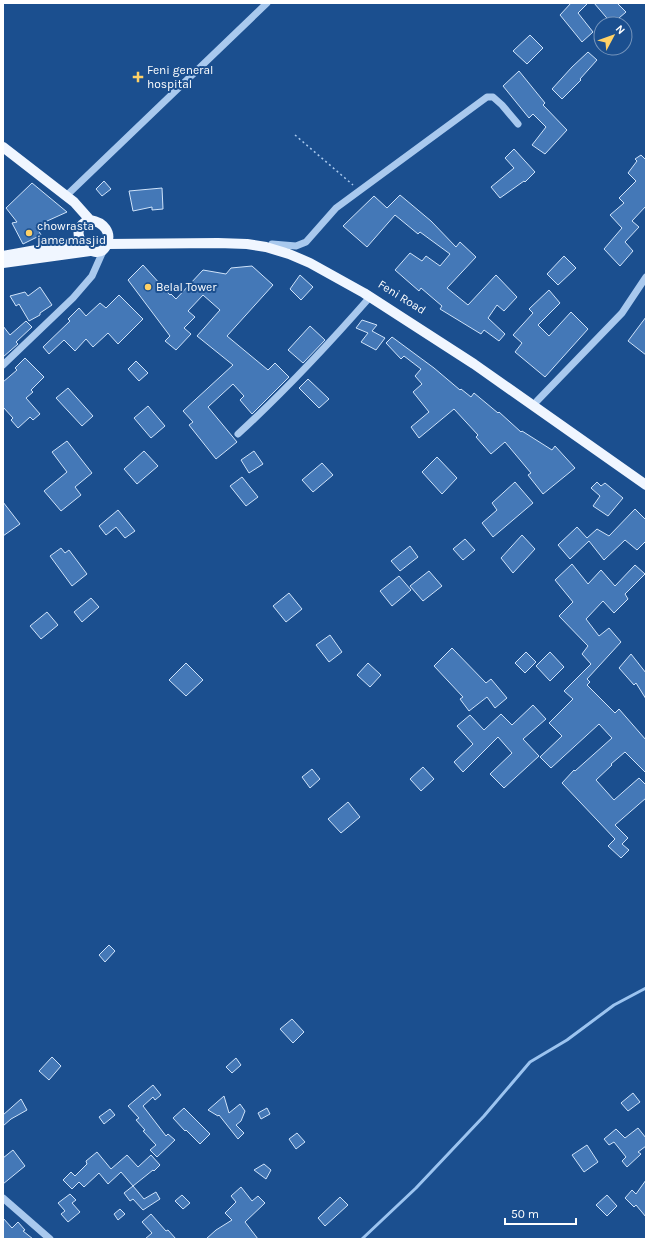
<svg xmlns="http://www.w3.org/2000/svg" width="649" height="1242" font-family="Karla,sans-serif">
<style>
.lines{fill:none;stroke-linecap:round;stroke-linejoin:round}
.stream{stroke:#9cc4f0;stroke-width:3}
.building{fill:#4478b7;stroke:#cfe3fa}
.path{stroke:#a9c9ee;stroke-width:1.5;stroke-dasharray:2 3;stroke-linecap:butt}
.minor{stroke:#a9c9ee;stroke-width:7}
.major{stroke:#f0f6ff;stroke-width:10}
.poi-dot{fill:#ffd166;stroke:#1b4f8f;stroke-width:1.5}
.labels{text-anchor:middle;stroke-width:4;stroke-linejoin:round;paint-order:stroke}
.poi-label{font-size:12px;fill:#fff;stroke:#1b4f8f;text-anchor:start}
.street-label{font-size:12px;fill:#fff;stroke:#1b4f8f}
</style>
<rect width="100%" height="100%" fill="#1b4f8f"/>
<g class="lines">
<!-- stream -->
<path class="stream" d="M362,1239L416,1188L484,1116L530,1062L567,1040L614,1005L646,988"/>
</g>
<!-- building -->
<path class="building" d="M571,3H588L578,13L593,32L582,42L560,15Z
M594,3H617L626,12L612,24Z
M530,35L543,48L527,64L513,51Z
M588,52L597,60L580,79L581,80L562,99L552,89L572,67Z
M519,71L545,103L543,105L567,130L545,154L532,145L546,127L533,114L529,118L503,86Z
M514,149L535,172L525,182L524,181L500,198L491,187L514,168L505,158Z
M641,155L646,160V206L632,221L639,227L625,242L633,251L620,266L604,249L622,228L610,215L624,203L619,198L636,181L628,173L637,161L635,159Z
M104,181L111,189L102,196L96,189Z
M32,183L67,212L36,226L41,235L23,244L12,223L17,222L6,208Z
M162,188L163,209L152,210V207L133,211L129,191Z
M400,195L431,221L456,247L460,242L476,257L447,288L468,305L496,275L517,297L504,311L497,305L488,318L505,334L499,341L484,330L481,334L440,309L442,306L421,288L419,291L395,270L410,253L422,261L426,256L440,266L450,254L420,232L418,234L395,215L367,247L343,226L374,196L387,208Z
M564,256L576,268L558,285L547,274Z
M143,265L170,295L171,294L176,299L203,270L226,274L231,268L252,266L273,285L227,336L268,370L275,363L289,377L252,414L240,400L244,396L233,384L209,406L208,407L237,442L216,459L189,425L193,422L183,411L233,365L197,336L220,310L203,295L188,311L195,317L184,328L191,334L176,350L165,341L170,336L128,280Z
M300,275L313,287L301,300L290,289Z
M40,287L52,305L40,313V315L29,321L19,304L16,306L10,296L25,292L28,296Z
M549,290L560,303L538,325L549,336L571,312L588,329L545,377L515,352L522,343L513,335L533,313L529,309Z
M119,295L143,319L118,344L108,333L93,347L86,339L75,351L64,340L49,354L43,347L70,321L68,319L79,308L86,316L100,303L106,308Z
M646,317V355L628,341Z
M362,320L377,325L372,331L385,338L376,350L361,342L368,333L356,328Z
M26,321L32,327L16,342L18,344L3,357V326L10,335Z
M310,326L325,340L303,363L288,350Z
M392,337L434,368L460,390L461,389L471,397L474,393L498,413L499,412L521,432L522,431L552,450L555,446L575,468L543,494L528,475L531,473L505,442L491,454L476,437L478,435L454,409L419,438L411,427L429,412L413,392L422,384L415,376L421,369L404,356L401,359L386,343Z
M25,358L44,377L31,390L33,392L26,398L40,414L33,420L30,417L18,428L11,420L13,418L3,407V382L17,370L15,368Z
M136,361L148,373L139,381L128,369Z
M308,379L329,399L319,408L299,388Z
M68,388L93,416L82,426L56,398Z
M148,406L165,426L151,438L134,418Z
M67,441L92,473L75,487L81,495L61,511L44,491L67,472L52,452Z
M144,451L158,466L137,484L124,469Z
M254,451L263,464L249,473L241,460Z
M437,457L457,478L442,494L422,472Z
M322,463L333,475L313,492L302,480Z
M242,477L258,497L246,506L230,486Z
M515,482L533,503L493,537L482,523L497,510L492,503Z
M597,482L601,486L605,483L623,498L608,516L593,506L600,496L591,488Z
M3,502L20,524L3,536Z
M635,509L646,520V541L637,550L625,540L604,560L589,541L570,559L558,545L577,527L587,538L597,529L609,536Z
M118,510L135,531L125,538L116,527L106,535L99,526Z
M522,535L535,549L513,573L501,558Z
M465,539L475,550L463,560L453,549Z
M410,546L418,557L400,571L391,561Z
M61,548L65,553L69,550L87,574L72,586L50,556Z
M572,564L588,584L601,570L615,586L635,565L645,574L625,594L628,599L614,613L603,601L586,619L599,636L609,628L621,642L587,679L590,682L587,685L615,713L619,709L646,740V773L625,752L611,764L612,765L596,780L614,800L639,778L646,785V798L615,825L628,838L622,844L629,850L621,858L608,846L615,839L562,783L574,770L575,771L612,738L599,724L551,768L540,757L562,736L549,723L573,699L564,691L591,664L582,654L588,646L559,616L573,602L555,580Z
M429,571L442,586L423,601L410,586Z
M399,576L411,590L392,606L380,591Z
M289,593L302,609L286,622L273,606Z
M91,598L99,607L82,622L74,612Z
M47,612L58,625L41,639L30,626Z
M330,635L342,652L329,662L316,645Z
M452,648L486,683L491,679L507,698L495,708L487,697L469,711L460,699L463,697L434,666Z
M526,652L536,662L525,673L515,663Z
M550,652L564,667L550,681L536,666Z
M631,654L646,673V699L636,683L634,685L619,668Z
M186,663L203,680L186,696L169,680Z
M368,663L381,675L370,687L357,675Z
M533,705L546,719L523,739L539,756L504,788L490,774L512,753L498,737L463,772L454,762L473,744L457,726L470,715L484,730L501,714L512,725Z
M423,767L434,779L421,791L410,779Z
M312,769L320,779L310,788L302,777Z
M348,802L360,817L341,833L328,819Z
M109,945L115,951L105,962L99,955Z
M292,1019L304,1032L293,1043L280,1029Z
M52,1057L61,1066L49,1080L39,1071Z
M236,1058L241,1065L232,1073L226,1067Z
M153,1085L161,1095L155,1100L153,1097L143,1106L166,1136L168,1134L175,1140L157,1157L150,1150L156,1145L143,1131L145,1130L136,1120L139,1118L128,1106Z
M633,1093L640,1102L628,1111L621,1103Z
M224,1096L229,1113L240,1104L245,1111L241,1121L236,1125L244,1133L238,1139L219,1115L218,1116L208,1110Z
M21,1099L27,1110L11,1119L3,1126V1115Z
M184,1108L210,1134L200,1144L186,1130L185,1131L173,1118Z
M267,1108L270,1114L261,1119L258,1113Z
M110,1109L115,1115L104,1124L99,1117Z
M638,1128L646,1138V1146L638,1152L641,1154L627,1167L622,1161L626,1157L614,1142L609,1145L604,1139L616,1129L625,1138Z
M297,1133L305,1142L296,1149L289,1139Z
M587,1145L598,1162L584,1172L572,1155Z
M13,1150L25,1166L3,1184V1158Z
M97,1152L111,1169L127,1155L138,1167L151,1155L160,1165L154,1171L153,1170L133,1186L121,1172L108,1184L99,1173L84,1187L79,1182L72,1189L63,1180L71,1172L75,1176L87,1164L86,1161Z
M264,1164L271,1170L266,1179L254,1170Z
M646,1180V1217L636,1205L634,1207L625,1198L632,1190L636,1194Z
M133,1186L144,1199L156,1192L160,1199L143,1210L133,1199L130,1201L124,1193Z
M241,1187L252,1201L258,1196L265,1203L245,1222L258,1239H206L216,1230L232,1220L225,1213L236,1202L231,1196Z
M70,1194L76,1200L72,1203L80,1212L68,1222L61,1214L65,1211L58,1203Z
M182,1195L190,1203L183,1209L175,1201Z
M607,1195L617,1206L607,1216L596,1205Z
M340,1197L348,1205L325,1226L318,1218Z
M120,1209L125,1214L118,1220L114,1214Z
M151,1214L166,1231L168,1230L176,1239H145L152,1233L142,1222Z
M3,1218L12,1228L18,1222L25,1230L23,1231L33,1239H3Z"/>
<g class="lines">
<!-- path -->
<path class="path" d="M295,135L353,185"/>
<!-- minor -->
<path class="minor" d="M66,196L267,3
M272,244L296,246L306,242L336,208L487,97H493L502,105L518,124
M3,365L73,298L92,276L104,249
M537,401L622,313L646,277
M238,434C285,391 327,346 370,297
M3,1198L50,1239"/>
<!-- major -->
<path class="major" d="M3,147L74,202L90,220
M90,220C103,222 113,232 106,246C95,266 61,230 90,220Z
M107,244L218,243L247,244L266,247L289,254L310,263L364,293L474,364L646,485
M3,256L81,242
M3,263L90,251"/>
</g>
<!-- markers -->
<g class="poi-dot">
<path d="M136 71h4v4h4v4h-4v4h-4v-4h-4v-4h4z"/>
<circle cx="29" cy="233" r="4"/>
<circle cx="148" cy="287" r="4"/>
</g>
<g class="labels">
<!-- poi labels -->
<g class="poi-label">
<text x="147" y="74">Feni general<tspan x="147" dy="14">hospital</tspan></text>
<text x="37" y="230">chowrasta<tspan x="37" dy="14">jame masjid</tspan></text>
<text x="156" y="291">Belal Tower</text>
</g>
<!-- street labels -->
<g class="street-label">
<text transform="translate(402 297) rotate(32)" y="4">Feni Road</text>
</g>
</g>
<!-- border -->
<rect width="649" height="1242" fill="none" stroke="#ffffff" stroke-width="8"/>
<!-- north arrow -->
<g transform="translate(613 36) rotate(49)"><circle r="19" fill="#1b4f8f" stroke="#7695bc"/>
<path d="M0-3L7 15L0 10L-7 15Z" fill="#ffd166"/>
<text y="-6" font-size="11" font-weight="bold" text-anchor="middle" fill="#ffffff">N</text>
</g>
<!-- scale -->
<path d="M505 1218v6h71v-6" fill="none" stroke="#ffffff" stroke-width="2"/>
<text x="511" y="1218" font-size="12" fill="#ffffff" stroke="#1b4f8f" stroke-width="3" paint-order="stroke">50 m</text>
</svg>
